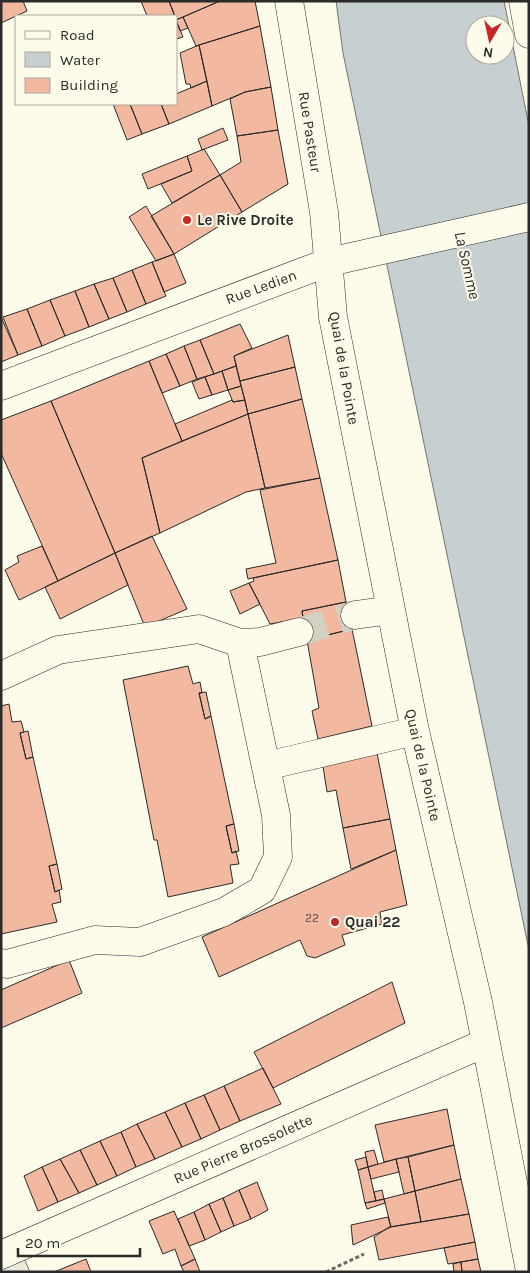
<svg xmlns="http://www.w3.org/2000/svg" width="530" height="1273" font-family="Karla,sans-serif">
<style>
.parking{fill:#eceadb;stroke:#74746e}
.water{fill:#c7d0d0;stroke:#74746e;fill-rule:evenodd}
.building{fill:#f2b8a0;stroke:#2b2b2b}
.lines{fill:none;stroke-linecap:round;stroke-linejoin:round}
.minor-tunnel{stroke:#d3d1c4;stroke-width:28;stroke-dasharray:28 14;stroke-linecap:butt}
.minor-casing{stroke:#2b2b2b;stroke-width:29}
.path{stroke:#6a6964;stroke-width:3;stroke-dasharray:4 2.5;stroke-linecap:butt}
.minor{stroke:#fdfbea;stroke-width:28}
.poi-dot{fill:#c62828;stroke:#fdfbea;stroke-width:2}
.labels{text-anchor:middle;stroke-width:4;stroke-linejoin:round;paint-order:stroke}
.number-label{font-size:12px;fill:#5d4e48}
.street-label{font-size:15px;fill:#2b2b2b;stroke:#fdfbea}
.poi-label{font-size:15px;font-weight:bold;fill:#2b2b2b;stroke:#fdfbea;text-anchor:start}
.water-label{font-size:16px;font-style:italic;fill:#2b2b2b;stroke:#fdfbea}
</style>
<rect width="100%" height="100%" fill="#fdfbea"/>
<!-- parking -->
<path class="parking" d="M19,1247L30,1272H1V1255Z"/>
<!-- water -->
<path class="water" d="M336,1H504L529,126V950L343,53ZM475,25H505V55H475Z"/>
<!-- building -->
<path class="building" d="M1,1H23L27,11L1,23Z
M141,1H169L175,16H147Z
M169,1H220L176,20Z
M220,1H255L260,26L196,46L183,17Z
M183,17L188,28L180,31L176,20Z
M176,20L183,37L176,39Z
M260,26L271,87L245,92L212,106L199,45Z
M199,45L207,81L191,88L190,84H186L180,53Z
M207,81L212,106L169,124L161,104H176V94Z
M271,87L278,130L237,136L230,99L245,92Z
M113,104H130L142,134L127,140Z
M130,104H161L169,124L142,134Z
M223,128L228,140L202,150L198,139Z
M278,130L288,184L242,212L220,175L241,162L237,136Z
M204,149L220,175L172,203L161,184L192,171L187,156Z
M187,156L192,171L148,189L142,174Z
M220,175L242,212L174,254L151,216Z
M146,206L174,254L156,261L129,217Z
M174,254L186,283L164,292L152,262Z
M152,262L166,296L146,304L132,270Z
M132,270L146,304L127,312L113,278Z
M113,278L127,312L109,319L94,284Z
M94,284L109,319L89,327L75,291Z
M75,291L89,327L65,336L50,300Z
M50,300L65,336L42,346L27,309Z
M27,309L42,346L18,355L3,317Z
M1,317L18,355L1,362Z
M240,324L252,348L234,356L236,366L214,374L200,340Z
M288,335L295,367L240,381L234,356Z
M200,340L214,374L197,379L184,346Z
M184,346L197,379L180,386L166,354Z
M166,354L180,386L162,393L149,361Z
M149,361L182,441L142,458L160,533L115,553L51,401Z
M236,366L241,386L228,390L222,371Z
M295,367L302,399L248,414L240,381Z
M222,371L228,390L212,395L205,377Z
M205,377L212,395L199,399L192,382Z
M241,386L245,400L233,402L228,390Z
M302,399L320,478L265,488L248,414Z
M232,400L233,402L245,400L248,414L182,441L175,424Z
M51,401L115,553L58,581L1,453V420Z
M248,414L265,488L246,492L160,533L142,458Z
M320,478L338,560L248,579L246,569L276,563L260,490Z
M152,536L187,609L145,627L115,553Z
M42,546L58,581L19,600L5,570L19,562L17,556Z
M115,553L128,585L60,619L45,587Z
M338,560L346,602L302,611L303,618L270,624L249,583L254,581L253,578Z
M249,583L260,604L240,614L230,591Z
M346,602L352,629L307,640L302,611Z
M352,629L372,726L318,739L312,711L319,708L307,640Z
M188,666L193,684L200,682L202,693H199L205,719L211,716L234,824L226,826L232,853L236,851L239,864L230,865L233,883L168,897L157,840H154L123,680Z
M206,692L211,716L205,719L199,693Z
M9,704L12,722L21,721L24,732L20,733L26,759L33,757L57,864L49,866L55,892L59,890L61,902L52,904L57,922L1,934V706Z
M28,731L33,757L26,759L20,733Z
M376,748L390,819L343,828L336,790L327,792L322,760Z
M390,819L396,850L351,869L343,828Z
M234,824L239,851L232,853L226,826Z
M396,850L407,905L380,912L382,924L342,935L345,945L315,958L307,956L300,940L219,977L202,937Z
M57,864L62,889L55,892L49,866Z
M69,960L82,993L1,1028V990Z
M392,982L405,1023L273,1088L254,1052Z
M263,1068L281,1104L240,1121L224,1086Z
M224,1086L240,1121L220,1130L204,1095Z
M204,1095L220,1130L201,1139L185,1103Z
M185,1103L201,1139L182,1147L165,1112Z
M447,1109L454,1145L384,1162L375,1125Z
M165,1112L182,1147L155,1159L137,1124Z
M137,1124L155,1159L136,1167L121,1132Z
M121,1132L136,1167L117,1176L100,1141Z
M100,1141L117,1176L97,1185L80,1150Z
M454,1145L461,1179L415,1191L408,1157Z
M80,1150L97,1185L79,1193L60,1159Z
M374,1150L378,1164L368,1167L365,1152Z
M366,1157L368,1167L358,1170L355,1160Z
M408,1157L415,1191L404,1194L396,1159Z
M60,1159L79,1193L58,1202L42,1167Z
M396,1159L399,1172L371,1179L368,1167Z
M42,1167L58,1202L38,1211L24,1176Z
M368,1167L376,1201L365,1203L358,1170Z
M461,1179L469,1214L421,1222L415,1191Z
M257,1182L268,1210L251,1219L239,1190Z
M239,1190L251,1219L234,1226L223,1198Z
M382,1190L384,1199L376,1201L374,1192Z
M415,1191L421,1222L391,1227L384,1199Z
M223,1198L234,1226L221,1232L209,1204Z
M384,1199L385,1203L367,1209L365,1203Z
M209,1204L221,1232L205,1240L194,1212Z
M174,1211L195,1259L181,1266L175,1249L163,1254L149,1221Z
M194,1212L205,1240L189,1246L178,1219Z
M469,1214L475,1242L379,1260L374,1237L389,1227Z
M388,1217L391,1227L353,1245L351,1225Z
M475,1242L478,1259L448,1264L444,1248Z
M86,1259L91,1272H54Z
M195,1259L200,1272H184L181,1266Z
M478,1259L481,1272H462L461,1262Z
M461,1262L462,1272H454L453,1264Z"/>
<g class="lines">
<!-- minor-tunnel -->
<path class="minor-tunnel" d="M299,632L355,615"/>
<!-- minor casing -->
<g class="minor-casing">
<path id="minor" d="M289,1L324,212L333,317L415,731L478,1002L529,1266
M523,1L529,34
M1,386L329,262L529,217
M355,615L391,610
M1,676L58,650L199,629L240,643L260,642L299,632
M266,766L415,731
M1,963L7,964L95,940L140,942L224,912L262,890L278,857L276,815L240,643
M1,1255L485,1043"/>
</g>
<!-- path -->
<path class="path" d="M326,1272L364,1254"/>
<!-- minor -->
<use href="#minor" class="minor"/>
</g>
<!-- markers -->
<g class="poi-dot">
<circle cx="187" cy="220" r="5"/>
<circle cx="335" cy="922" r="5"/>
</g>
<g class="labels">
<!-- number labels -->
<g class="number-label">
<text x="312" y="922">22</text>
</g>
<!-- street labels -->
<g class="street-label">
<text transform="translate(310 132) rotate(81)" y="5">Rue Pasteur</text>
<text transform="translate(261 287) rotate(-20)" y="5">Rue Ledien</text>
<text transform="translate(344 368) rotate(80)" y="5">Quai de la Pointe</text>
<text transform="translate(423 765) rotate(77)" y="5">Quai de la Pointe</text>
<text transform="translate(243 1149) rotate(-24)" y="5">Rue Pierre Brossolette</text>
</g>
<!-- poi labels -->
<g class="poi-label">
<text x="197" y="225">Le Rive Droite</text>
<text x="345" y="927">Quai 22</text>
</g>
<!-- water labels -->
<g class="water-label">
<text transform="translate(468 265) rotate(77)" y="6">La Somme</text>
</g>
</g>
<!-- border -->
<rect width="530" height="1273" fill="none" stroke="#2b2b2b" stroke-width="5"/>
<!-- legend -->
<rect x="15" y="15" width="162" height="90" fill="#fdfbea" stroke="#a9a89e"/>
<rect x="25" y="31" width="25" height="8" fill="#fdfbea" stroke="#a9a89e"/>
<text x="60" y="40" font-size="15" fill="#2b2b2b">Road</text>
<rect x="25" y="52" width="25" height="15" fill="#c7d0d0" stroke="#a9a89e"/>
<text x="60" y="65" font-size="15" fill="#2b2b2b">Water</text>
<rect x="25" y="78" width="25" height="15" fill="#f2b8a0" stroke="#a9a89e"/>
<text x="60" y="90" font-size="15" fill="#2b2b2b">Building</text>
<!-- north arrow -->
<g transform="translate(490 40) rotate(189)"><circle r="24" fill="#fdfbea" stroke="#a9a89e"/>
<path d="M0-4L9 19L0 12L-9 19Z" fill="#c62828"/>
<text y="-8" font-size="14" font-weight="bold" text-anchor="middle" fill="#2b2b2b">N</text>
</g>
<!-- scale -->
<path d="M18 1248v8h122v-8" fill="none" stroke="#2b2b2b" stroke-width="2.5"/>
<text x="25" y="1248" font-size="15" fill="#2b2b2b" stroke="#fdfbea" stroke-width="4" paint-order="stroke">20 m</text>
</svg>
